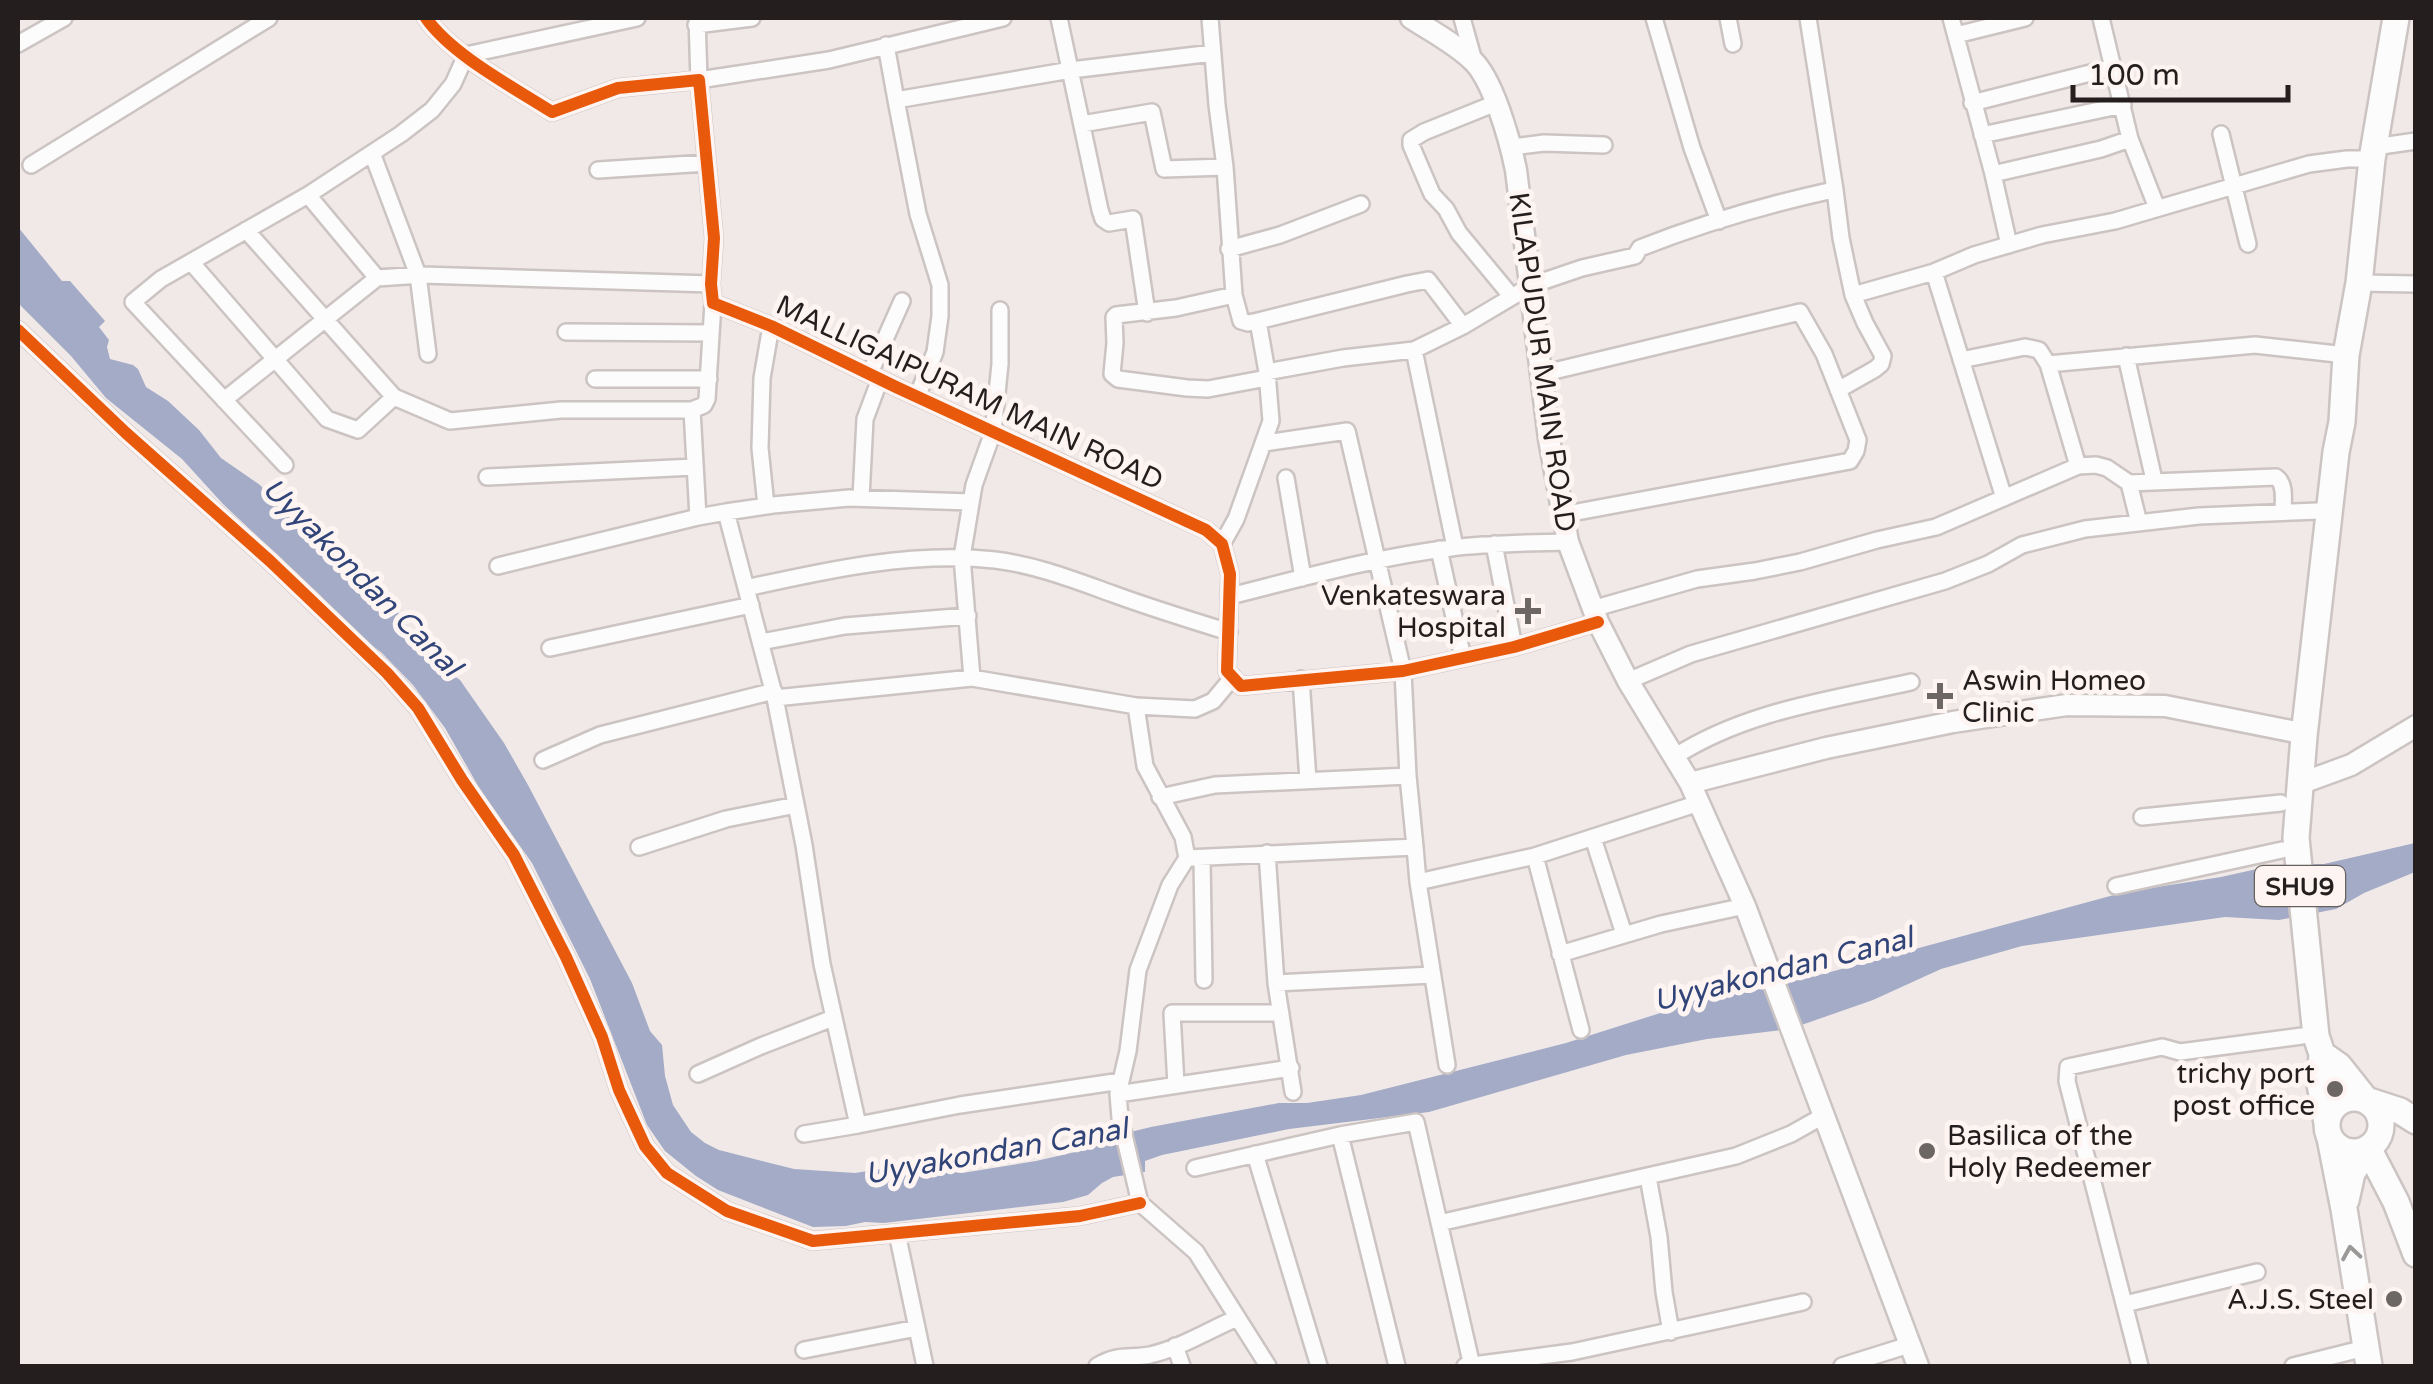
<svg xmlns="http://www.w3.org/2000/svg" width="2433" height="1384" font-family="'Varela Round',sans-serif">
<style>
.water{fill:#a3abc6}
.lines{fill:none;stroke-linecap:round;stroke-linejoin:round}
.minor-casing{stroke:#cbc4c3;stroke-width:20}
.tertiary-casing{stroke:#cbc4c3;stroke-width:25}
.primary-casing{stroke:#cbc4c3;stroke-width:30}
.minor{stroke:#fdfcfc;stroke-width:15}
.tertiary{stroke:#fdfcfc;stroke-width:20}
.primary{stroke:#fdfcfc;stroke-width:25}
.cycleway-casing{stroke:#fef5f3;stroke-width:19}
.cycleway{stroke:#e8590c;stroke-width:12}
.oneway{stroke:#9b9998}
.poi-dot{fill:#6c6665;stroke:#fef5f3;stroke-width:4}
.labels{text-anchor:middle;stroke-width:10;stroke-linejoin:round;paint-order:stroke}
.shield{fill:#fef5f3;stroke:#655f5e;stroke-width:2.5}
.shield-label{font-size:25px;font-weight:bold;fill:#241f1e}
.street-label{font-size:28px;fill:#241f1e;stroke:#fef5f3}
.poi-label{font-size:28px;fill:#241f1e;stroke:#fef5f3;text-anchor:end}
.water-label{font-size:30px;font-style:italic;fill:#324579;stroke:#fef5f3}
</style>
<rect width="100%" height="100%" fill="#f1e9e8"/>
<!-- water -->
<path class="water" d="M18,227L62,281H70L105,321L99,327L109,340L107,347L110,359L133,365L138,369L146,387L168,401L199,430L221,458L260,485L307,535L371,584L402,617L422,653L460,680L504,743L528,785L632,983L650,1031L662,1045L665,1076L673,1105L691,1132L705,1143L719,1150L794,1169L855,1173L887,1168L921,1167L962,1173L1036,1161L1084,1150L1110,1137L1151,1127L1279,1103H1307L1361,1095L1566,1043L1676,1008L1705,996L1752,991L1823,974L2125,892L2221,877L2275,865L2324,864L2415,843V872L2364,893L2336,909L2279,920L2225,917L2022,946L1941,969L1873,1000L1790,1029L1707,1039L1626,1055L1429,1112L1289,1129L1162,1155L1145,1161V1172L1113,1177L1102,1183L1088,1195L1063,1202L884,1223L865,1222L846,1226L813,1227L718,1190L696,1176L665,1151L647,1125L590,979L532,863L481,791L445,728L413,685L382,653L349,628L320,595L223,504L182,459L106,398L71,356L18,303Z"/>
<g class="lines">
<!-- minor casing -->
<g class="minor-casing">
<path id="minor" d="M426,18C452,55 513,87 552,112L618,88L699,80L714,238L711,284L713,303L771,326L896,387L1206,530L1222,544L1230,574L1227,671L1241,686L1403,671L1514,647L1598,622
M697,18L699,80L829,60L1003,18
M1059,18L1100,210L1103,219L1109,223L1133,219L1147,313
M1210,18L1217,105L1225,167L1234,295L1241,321L1248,323L1258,321
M1462,18L1474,61
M1654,18L1692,148L1719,221
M1728,18L1733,44
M1808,18L1835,190
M1951,18L1993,174L2009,245
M2101,18L2130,139L2157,208
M696,25L752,18
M1956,35L2025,18
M18,44L64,18
M886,45L896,100L1071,70L1213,53
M896,100L918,214L940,285V316L935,352L917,397
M1496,103L1424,132L1411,140V145L1432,194L1446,209L1459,233L1512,297
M1972,103L2114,67
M1082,124L1152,112L1164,169L1225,167
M2221,134L2248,244
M1982,135L2123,105
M1512,147L1544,143L1604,145
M2374,147L2416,141
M372,153L418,275L428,354
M31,165L269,18
M598,170L707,163
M1993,174L2101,149L2130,139
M308,195L377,278
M246,230L394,397
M1229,249L1280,235L1361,204
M191,262L327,419L358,430L394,397L450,421L561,410H692
M1934,272L2004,498
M2359,283L2416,284
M1234,295L1176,308L1116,315L1114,317L1115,343L1112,374L1118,379L1187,388L1208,389L1267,378
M713,303L707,399L704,405L692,410L698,517L726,512L775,698L972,678L1136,706L1145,766L1183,837L1187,858L1170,885L1138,970L1128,1051L1118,1094L1120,1118L1140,1203L1196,1252L1268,1366
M18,330L126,433L270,561L387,673L418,708L462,780L514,855L566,957L602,1037L619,1090L645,1146L667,1173L727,1211L813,1241L1080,1216L1140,1203
M566,332L711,333
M1414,350L1455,547
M2126,356L2154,480
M1961,360L2025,347L2039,350L2048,364L2255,345L2346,355
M1267,372L1258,321L1407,284L1428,280L1463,326
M870,373L902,301
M1541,374L1800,312L1824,354L1858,440L1856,451L1850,461L1561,515
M595,379H709
M1838,390L1875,369L1881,364L1883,356L1865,323L1853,295
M224,400L377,278L422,275L711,284
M1265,443L1347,431L1403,671L1408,776L1415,847
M285,465L133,302L161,279L308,195L401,134L432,110L453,84L466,55L637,18
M2078,466L2096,465L2107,468L2129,483L2276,477C2286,484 2283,500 2283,512
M487,477L694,467
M1286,478L1303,578
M2129,483L2139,523
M861,498L865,419L880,379
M766,506L760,448L762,378L771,326
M726,512L773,505L849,498L971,502
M1222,544L1236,519L1271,421L1267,372L1343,358L1414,350L1463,326L1532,285L1582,268L1635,256L1640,248C1701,224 1765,205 1829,191L1835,190L1841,238L1853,295L1934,272L1974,255L2042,235L2115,221L2309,164L2347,159H2372
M1494,544L1514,647
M1439,549L1463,658
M498,566L698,517
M746,588C827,570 912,551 995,560C1036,565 1074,580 1113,594C1151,608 1190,620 1229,632
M1230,596C1302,578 1376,557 1451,548C1489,543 1529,543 1568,542
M1592,609L1697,579L1755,571L1800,562L1877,540L1936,527L2078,466L2048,364
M761,642L845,626L968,616
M550,648L751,605
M972,678L962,557L974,485L993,432L1000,364V310
M1301,679L1308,780
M1628,681L1691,654L1945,581L1988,564L2022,545L2085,529L2199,516L2318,511
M775,698L804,845L822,964L858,1125L804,1134
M1136,706L1195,709L1213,701L1233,677
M1674,757C1745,711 1830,700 1911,682
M543,760L600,735L774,691
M1160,797L1215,785L1408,776
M2142,817L2281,803
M1593,838L1624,934
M639,847L726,819L796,805
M1267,853L1276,983L1293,1092
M1535,856L1581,1030
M1187,858L1415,847L1418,882L1535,856L1699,803
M1202,859L1204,980
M1418,882L1447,1065
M2116,886L2282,850
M1560,954L1661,924L1745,906
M1276,983L1432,975
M698,1074L761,1046L833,1018
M1176,1085L1172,1013H1281
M1118,1094L1291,1068
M858,1125L960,1105L1121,1081
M1340,1135L1397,1366
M1255,1154L1319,1366
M1195,1168L1340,1135L1416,1122L1472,1366
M1648,1177L1659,1237L1664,1292L1671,1332
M1439,1223L1736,1156L1791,1134L1823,1116
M897,1233L925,1366
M2125,1304L2257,1272
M1175,1346L1182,1366
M804,1350L917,1328
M1097,1366C1119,1353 1128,1359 1150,1355C1180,1348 1209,1330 1237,1318
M1465,1366L1572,1352L1803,1302
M1842,1366L1909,1345
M2140,1366L2067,1081L2068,1067L2162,1047L2180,1052L2302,1036
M2293,1366L2365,1348"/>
</g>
<!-- tertiary casing -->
<g class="tertiary-casing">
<path id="tertiary" d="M1411,18C1431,31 1454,43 1471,59C1493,78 1510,141 1516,170L1549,439L1568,542L1598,622L1628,681L1690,783L1745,906L1918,1366
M1690,783L1826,748L1953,722L2067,705L2165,706L2296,732
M2299,784L2351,765L2416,726"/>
</g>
<!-- primary casing -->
<g class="primary-casing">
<path id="primary" d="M2322,1054L2339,1066L2366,1100L2400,1111L2416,1121
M2327 1125a27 27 0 1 1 54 0a27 27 0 1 1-54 0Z
M2327,1123L2320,1084L2322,1054L2316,1036L2296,838L2304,736L2336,452L2342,422L2346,355L2359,283L2372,159L2396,18
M2330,1138L2344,1209L2369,1366
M2346,1200L2352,1173L2368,1148L2396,1202L2416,1254"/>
</g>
<!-- minor -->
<use href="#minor" class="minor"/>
<!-- tertiary -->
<use href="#tertiary" class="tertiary"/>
<!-- primary -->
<use href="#primary" class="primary"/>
<!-- cycleway casing -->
<g class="cycleway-casing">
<path id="cycleway" d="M426,18C452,55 513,87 552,112L618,88L699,80L714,238L711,284L713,303L771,326L896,387L1206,530L1222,544L1230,574L1227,671L1241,686L1403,671L1514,647L1598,622
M18,330L126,433L270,561L387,673L418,708L462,780L514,855L566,957L602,1037L619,1090L645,1146L667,1173L727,1211L813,1241L1080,1216L1140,1203"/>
</g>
<!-- cycleway -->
<use href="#cycleway" class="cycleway"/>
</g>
<!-- one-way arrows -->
<defs><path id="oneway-chevron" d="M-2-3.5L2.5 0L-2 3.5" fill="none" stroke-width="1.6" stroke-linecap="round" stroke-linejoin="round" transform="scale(2.5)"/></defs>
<use class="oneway" href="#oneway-chevron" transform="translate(2351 1253) rotate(-99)"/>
<!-- markers -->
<g class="poi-dot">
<path d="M1523 596h10v10h10v10h-10v10h-10v-10h-10v-10h10z"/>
<path d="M1935 681h10v10h10v10h-10v10h-10v-10h-10v-10h10z"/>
<circle cx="2335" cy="1089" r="10"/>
<circle cx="1927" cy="1151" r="10"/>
<circle cx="2394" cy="1299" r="10"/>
</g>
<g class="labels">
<!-- shield labels -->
<rect class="shield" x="2255" y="866" width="90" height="40" rx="8"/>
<g class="shield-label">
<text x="2300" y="895">SHU9</text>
</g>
<!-- street labels -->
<g class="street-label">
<text transform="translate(1543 362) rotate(82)" y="10">KILAPUDUR MAIN ROAD</text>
<text transform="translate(970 392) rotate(25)" y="10">MALLIGAIPURAM MAIN ROAD</text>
</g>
<!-- poi labels -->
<g class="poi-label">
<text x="1506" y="605">Venkateswara<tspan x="1506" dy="32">Hospital</tspan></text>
<text x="1962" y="690" text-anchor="start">Aswin Homeo<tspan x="1962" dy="32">Clinic</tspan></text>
<text x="2315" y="1083">trichy port<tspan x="2315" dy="32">post office</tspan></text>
<text x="1947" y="1145" text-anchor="start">Basilica of the<tspan x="1947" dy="32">Holy Redeemer</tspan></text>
<text x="2374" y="1309">A.J.S. Steel</text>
</g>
<!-- water labels -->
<g class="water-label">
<text transform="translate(362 577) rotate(45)" y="10">Uyyakondan Canal</text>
<text transform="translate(1783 969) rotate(-14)" y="10">Uyyakondan Canal</text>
<text transform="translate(996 1151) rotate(-10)" y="10">Uyyakondan Canal</text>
</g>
</g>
<!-- border -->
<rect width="2433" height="1384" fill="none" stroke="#241f1e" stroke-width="40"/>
<!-- scale -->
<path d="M2073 85v15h215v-15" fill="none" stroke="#241f1e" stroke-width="5"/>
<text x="2088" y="85" font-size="30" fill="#241f1e" stroke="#fef5f3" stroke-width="8" paint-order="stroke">100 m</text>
</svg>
